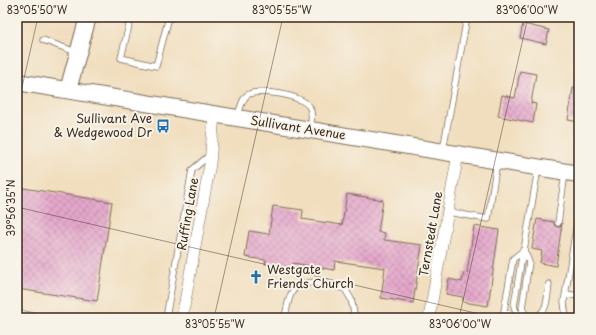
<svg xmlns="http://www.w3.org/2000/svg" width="596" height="335" font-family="'Playpen Sans',sans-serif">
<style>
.building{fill:url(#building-cross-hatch)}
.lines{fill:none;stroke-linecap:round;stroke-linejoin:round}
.lane-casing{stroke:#7b6956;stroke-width:7}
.street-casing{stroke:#7b6956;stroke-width:12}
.secondary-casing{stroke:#7b6956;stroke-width:18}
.lane{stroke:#fff;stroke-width:5.5}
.street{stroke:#fff;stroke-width:11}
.secondary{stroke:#fff;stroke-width:16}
.ticks{fill:none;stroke:#3b2a1e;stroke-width:1;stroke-opacity:0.45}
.labels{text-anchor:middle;stroke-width:4;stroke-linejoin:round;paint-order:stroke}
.poi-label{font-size:12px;fill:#3b2a1e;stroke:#f7f3e8;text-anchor:end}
.street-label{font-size:12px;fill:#3b2a1e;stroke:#f7f3e8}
.neatline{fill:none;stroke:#3b2a1e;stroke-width:1.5}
.ticks-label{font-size:10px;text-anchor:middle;fill:#3b2a1e}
</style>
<defs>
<pattern id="building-cross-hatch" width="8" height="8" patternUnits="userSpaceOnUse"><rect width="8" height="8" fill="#e5a8cc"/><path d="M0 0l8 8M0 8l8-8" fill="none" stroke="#bb89a5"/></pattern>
</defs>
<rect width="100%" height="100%" fill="#f7f3e8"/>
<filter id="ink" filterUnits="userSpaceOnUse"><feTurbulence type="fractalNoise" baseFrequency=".025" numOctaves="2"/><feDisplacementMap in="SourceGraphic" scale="8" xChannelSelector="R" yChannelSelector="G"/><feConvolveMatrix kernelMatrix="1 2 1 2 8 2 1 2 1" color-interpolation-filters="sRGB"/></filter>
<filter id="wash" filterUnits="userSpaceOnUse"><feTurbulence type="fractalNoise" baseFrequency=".012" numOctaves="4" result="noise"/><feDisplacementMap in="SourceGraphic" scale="16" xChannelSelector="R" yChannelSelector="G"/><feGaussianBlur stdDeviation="0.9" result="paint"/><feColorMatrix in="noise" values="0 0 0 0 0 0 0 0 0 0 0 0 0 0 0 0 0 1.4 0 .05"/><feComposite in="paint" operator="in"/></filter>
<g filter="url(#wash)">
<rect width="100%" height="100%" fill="#f1debe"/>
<g id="blocks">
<!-- building -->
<path class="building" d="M523,24L549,30L546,44L520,38Z
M520,71L536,74L531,103L536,104L533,123L498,116L502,95L515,98Z
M573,88H579V122L568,120Z
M17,187L112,202L97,301L17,289Z
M347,194L383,200L378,232L385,233L384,240L422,245L413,303L381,298L385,268L335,261L334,270L293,263L292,268L265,264L266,260L245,257L249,231L269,234L273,206L303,210L302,219L342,225Z
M537,219L554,222V225L557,227H560L562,223L556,266L540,263L542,251L532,249Z
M474,226L499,230L488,306L463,302V297L446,294L449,279L462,282L464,272L467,273Z"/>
</g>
</g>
<g filter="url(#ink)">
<use href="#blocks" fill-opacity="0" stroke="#7b6956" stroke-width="1"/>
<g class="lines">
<!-- lane casing -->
<g class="lane-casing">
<path id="lane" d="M131,17L121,58L156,66L169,17
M43,40L76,52
M238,116C240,109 241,102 246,96C255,87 305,95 310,108C313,115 311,123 310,130
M443,150L467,17
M448,212L488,219L497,162
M558,223L565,173
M524,250L513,259L504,311L509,314L525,318
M566,294L579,296
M17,313L46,318
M522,315L516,312L514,306L523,250
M285,316C287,309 288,299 292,292C301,276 331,285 345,289L351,299L355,318
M166,318L192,170L211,154
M527,318L522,308L529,262L524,250L538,169
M531,318C548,315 547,299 549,284
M566,318L564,302L579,210"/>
</g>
<!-- street casing -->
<g class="street-casing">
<path id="street" d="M182,318L210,164L214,115
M429,318L458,154"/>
</g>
<!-- secondary casing -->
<g class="secondary-casing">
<path id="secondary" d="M17,82L579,174
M68,90L88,17"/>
</g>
<!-- lane -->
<use href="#lane" class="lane"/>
<!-- street -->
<use href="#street" class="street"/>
<!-- secondary -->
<use href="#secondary" class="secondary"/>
</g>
</g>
<!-- ticks -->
<path class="ticks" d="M572,17L579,19M17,109L38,17M17,207L497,318M214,318L283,17M459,318L528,17"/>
<!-- icons -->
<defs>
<g id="bus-bare" transform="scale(1.08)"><path d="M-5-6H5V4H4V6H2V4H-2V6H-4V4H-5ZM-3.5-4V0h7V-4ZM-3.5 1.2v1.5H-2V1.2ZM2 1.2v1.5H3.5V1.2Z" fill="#1f6fb2" stroke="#f7f3e8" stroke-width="2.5" paint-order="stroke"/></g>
<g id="church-bare" transform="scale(1.08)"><path d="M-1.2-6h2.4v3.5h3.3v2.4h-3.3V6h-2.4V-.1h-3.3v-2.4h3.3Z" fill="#1f6fb2" stroke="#f7f3e8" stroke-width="2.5" paint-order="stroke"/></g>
</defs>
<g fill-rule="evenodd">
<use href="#bus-bare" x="163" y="126"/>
<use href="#church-bare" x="256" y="277"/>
</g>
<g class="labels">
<!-- poi labels -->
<g class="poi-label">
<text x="152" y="123">Sullivant Ave<tspan x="152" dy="14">&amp; Wedgewood Dr</tspan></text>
<text x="267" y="274" text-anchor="start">Westgate<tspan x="267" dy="14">Friends Church</tspan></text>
</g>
<!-- street labels -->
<g class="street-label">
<text transform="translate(298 128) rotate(9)" y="4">Sullivant Avenue</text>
<text transform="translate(188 214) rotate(-80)" y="4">Ruffing Lane</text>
<text transform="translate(431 234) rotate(-80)" y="4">Ternstedt Lane</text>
</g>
</g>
<!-- margin -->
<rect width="596" height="335" fill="none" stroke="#f7f3e8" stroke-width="44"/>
<rect x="22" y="22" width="552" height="291" class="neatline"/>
<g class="ticks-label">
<text x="37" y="14">83°05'50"W</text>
<text x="282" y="14">83°05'55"W</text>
<text x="527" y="14">83°06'00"W</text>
<text transform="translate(11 208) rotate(-90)" y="4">39°56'35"N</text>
<text x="215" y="328">83°05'55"W</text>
<text x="460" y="328">83°06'00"W</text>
</g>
</svg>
